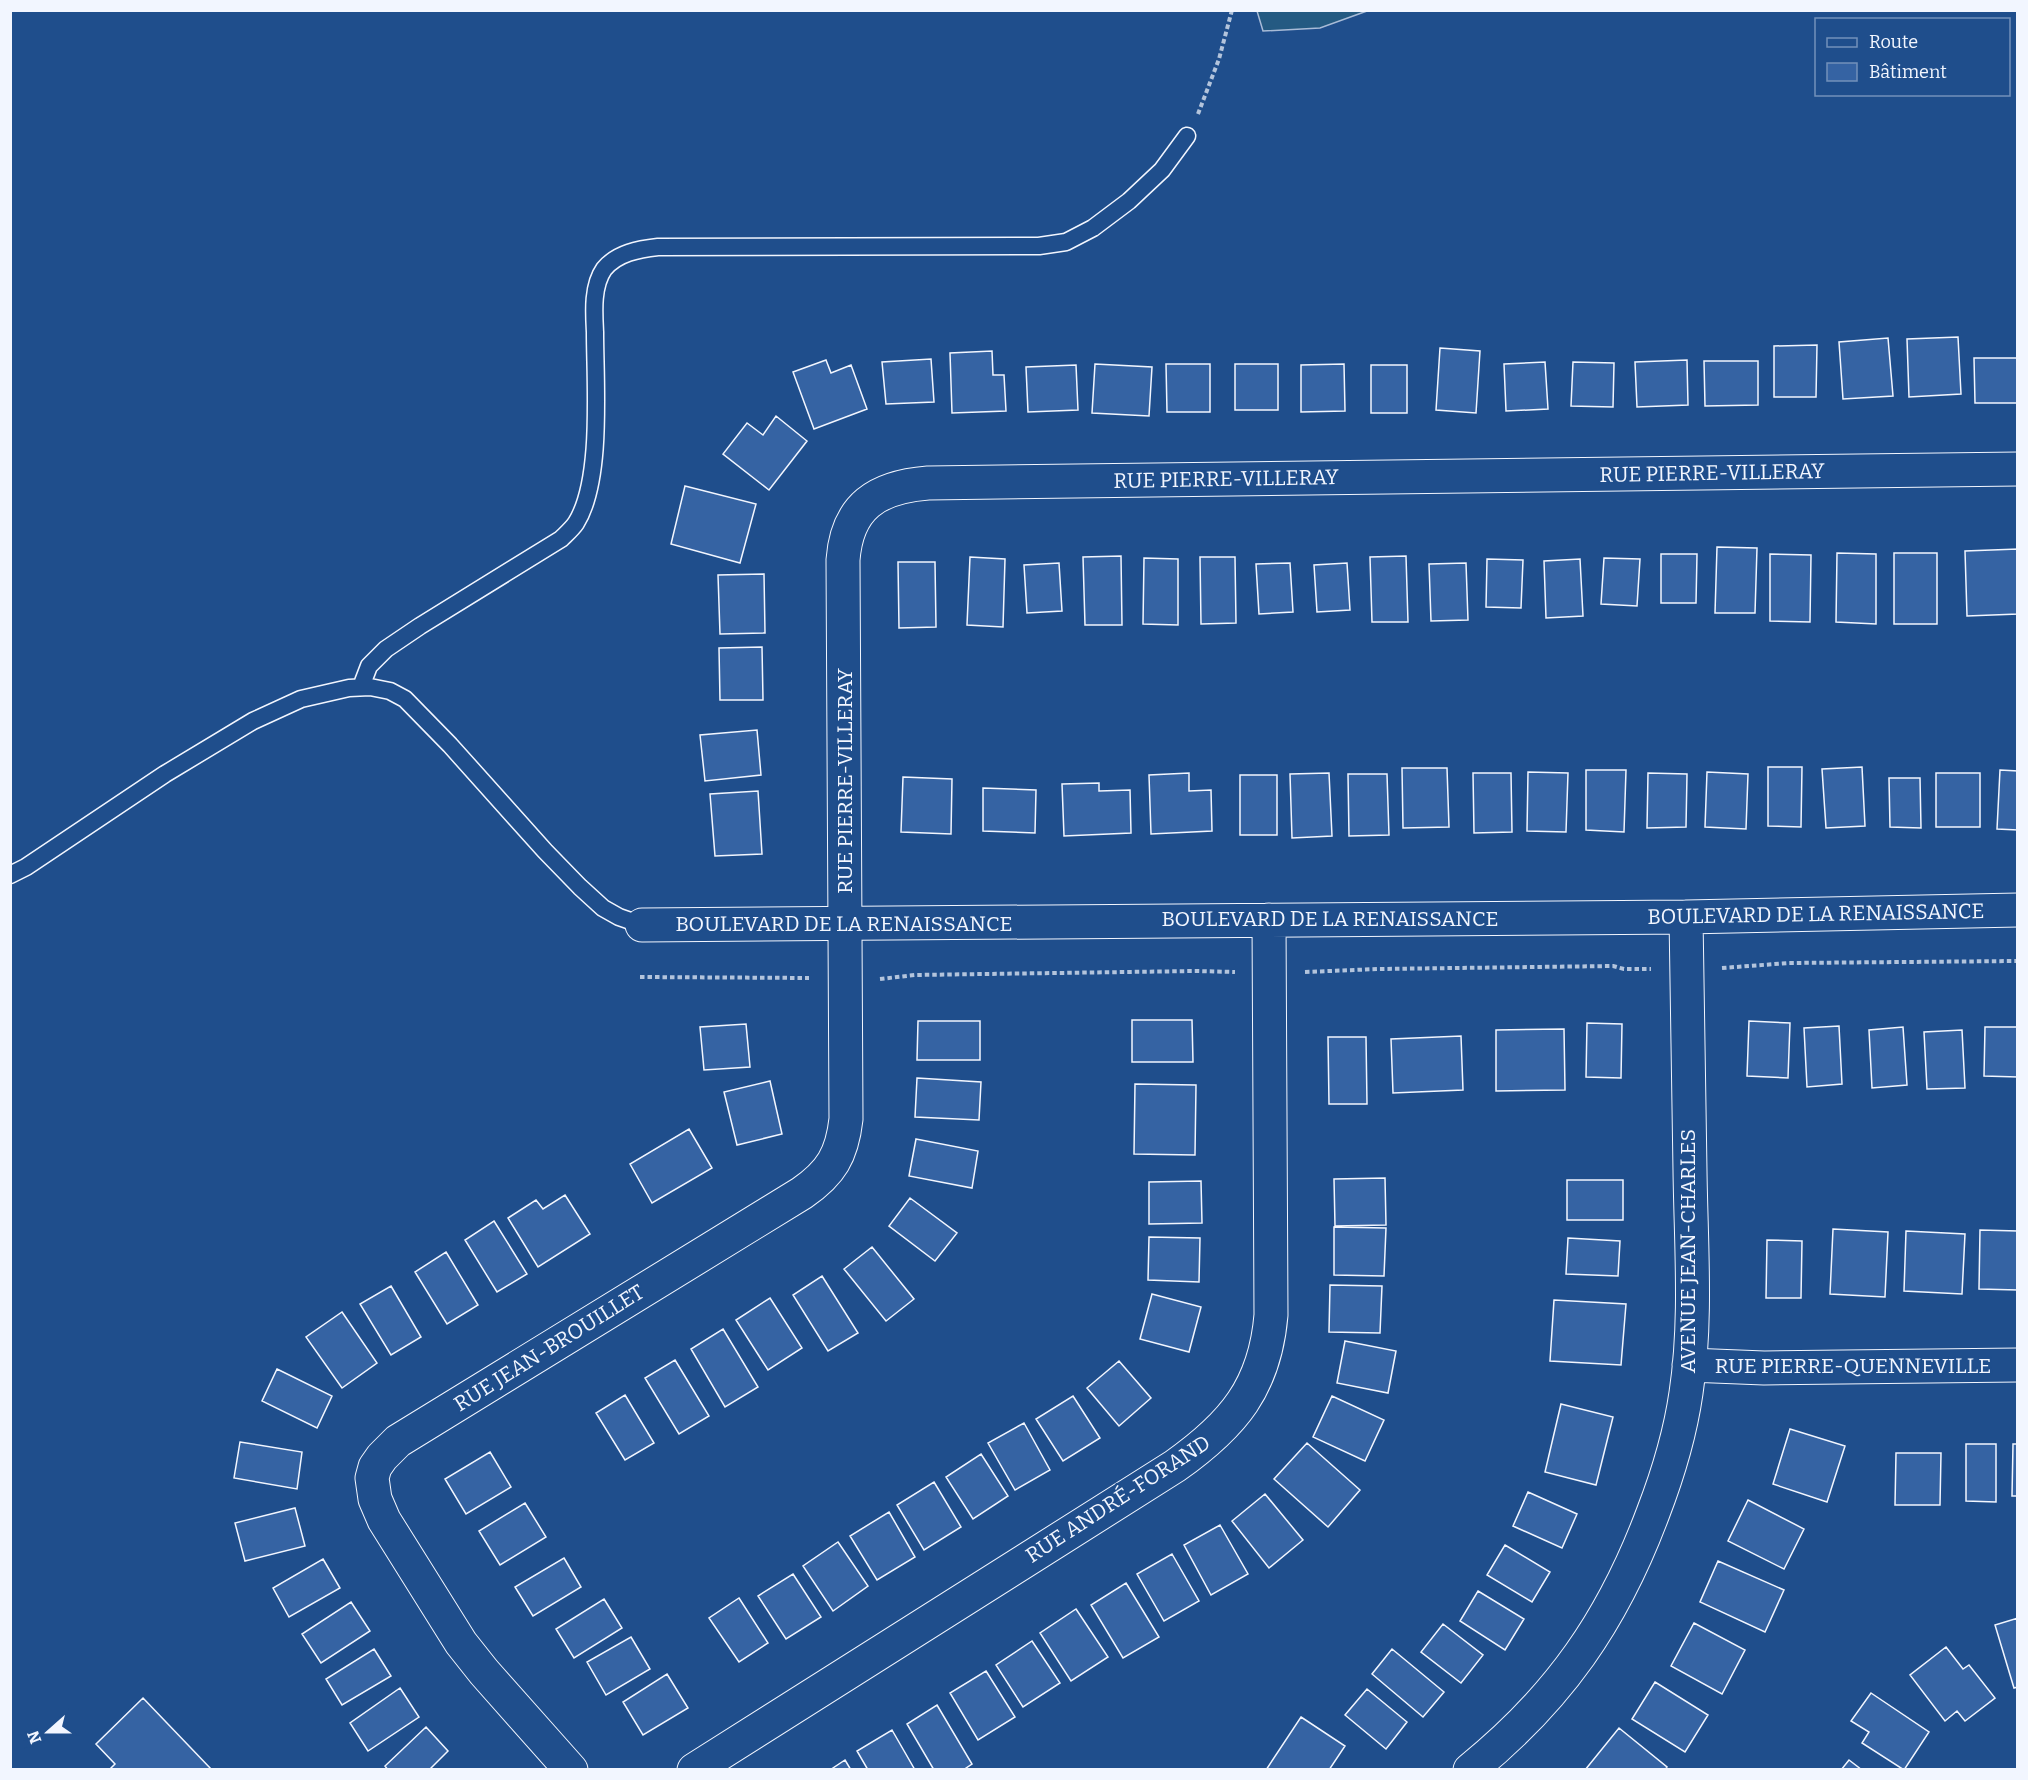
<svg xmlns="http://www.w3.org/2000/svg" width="2028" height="1780" font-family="Bitter,serif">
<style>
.green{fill:#245a82;stroke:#a8bbd7;stroke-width:1.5}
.building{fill:#3563a3;stroke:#f2f6ff;stroke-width:1.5}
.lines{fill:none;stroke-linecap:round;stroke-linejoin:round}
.service-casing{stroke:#f2f6ff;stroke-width:19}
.minor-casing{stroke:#f2f6ff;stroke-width:35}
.path{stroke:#b3c4dc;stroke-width:4;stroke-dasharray:4.5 3;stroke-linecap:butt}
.service{stroke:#1f4e8c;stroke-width:16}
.minor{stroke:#1f4e8c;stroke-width:33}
.labels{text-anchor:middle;stroke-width:4.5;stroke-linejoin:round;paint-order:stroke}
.street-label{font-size:21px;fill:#f2f6ff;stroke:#1f4e8c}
</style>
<rect width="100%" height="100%" fill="#1f4e8c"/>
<!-- green -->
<path class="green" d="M1257,11V10L1367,11L1320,28L1263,31Z"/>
<!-- building -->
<path class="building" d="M1958,337L1961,394L1909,397L1907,339Z
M1888,338L1893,396L1843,399L1839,342Z
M1817,345L1816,397H1774V346Z
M1440,348L1480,351L1476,413L1436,410Z
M992,351L993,375H1004L1006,411L952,413L950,353Z
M1974,358H2018V403H1975Z
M931,359L934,402L886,404L882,362Z
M826,360L831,373L851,365L867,409L814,429L793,372Z
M1687,360L1688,405L1637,407L1635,362Z
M1704,361H1758V405L1705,406Z
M1545,362L1548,409L1506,411L1504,364Z
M1573,362L1614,363L1613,407L1571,406Z
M1095,364L1152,367L1149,416L1092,413Z
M1166,364H1210V412H1167Z
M1235,364H1278V410H1235Z
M1344,364L1345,411L1301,412V365Z
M1076,365L1078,410L1028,412L1026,367Z
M1371,365H1407V413H1371Z
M776,416L807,441L769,490L723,454L747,423L763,435Z
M685,486L756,504L740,563L671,544Z
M1717,547L1757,548L1755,613H1715Z
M2018,549V614L1967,616L1965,551Z
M1837,553L1876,554V624L1836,622Z
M1894,553H1937V624H1894Z
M1661,554H1697L1696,603H1661Z
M1770,554L1811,555L1810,622L1770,621Z
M1121,556L1122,625H1085L1083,557Z
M1406,556L1408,622H1372L1370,557Z
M970,557L1005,559L1003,627L967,625Z
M1200,557H1235L1236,623L1201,624Z
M1144,558L1178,559V625L1143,624Z
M1604,558L1640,559L1637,606L1601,604Z
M1487,559L1523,560L1521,608L1486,607Z
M1580,559L1583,616L1546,618L1544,561Z
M898,562H935L936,627L899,628Z
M1059,563L1062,611L1027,613L1024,565Z
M1290,563L1293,612L1259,614L1256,564Z
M1347,563L1350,610L1317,612L1314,565Z
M1466,563L1468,620L1431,621L1429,564Z
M764,574L765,633L720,634L718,575Z
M762,647L763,700H720L719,648Z
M757,730L761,775L705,781L700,735Z
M1768,767H1802L1801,827L1768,826Z
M1862,767L1865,826L1826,828L1822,769Z
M1402,768H1447L1449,827L1403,828Z
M1586,770H1626L1624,832L1586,830Z
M2000,770L2018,771V830L1997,829Z
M1528,772L1568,773L1566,832L1527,831Z
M1707,772L1748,774L1746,829L1705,827Z
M1189,773V791L1211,790L1212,831L1151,834L1149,775Z
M1329,773L1332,836L1292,838L1290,774Z
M1473,773H1511L1512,832L1474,833Z
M1648,773L1687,774L1686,827L1647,828Z
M1936,773H1980V827H1936Z
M1348,774H1387L1389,835L1349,836Z
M1240,775H1277V835H1240Z
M903,777L952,779L951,834L901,832Z
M1889,778H1920L1921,828L1890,827Z
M1099,783V791L1130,790L1131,833L1064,836L1062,784Z
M983,788L1036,790L1035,833L983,831Z
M758,791L762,854L715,856L710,794Z
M1132,1020H1192L1193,1062H1132Z
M918,1021H980V1060H917Z
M1749,1021L1790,1023L1788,1078L1747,1076Z
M1587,1023L1622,1024L1621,1078L1586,1077Z
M746,1024L750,1067L704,1070L700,1027Z
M1839,1026L1842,1084L1807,1087L1804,1028Z
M1903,1027L1907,1085L1872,1088L1869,1030Z
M1985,1027H2018V1077L1984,1076Z
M1564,1029L1565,1090L1496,1091V1030Z
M1962,1030L1965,1088L1927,1089L1924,1032Z
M1461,1036L1463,1090L1393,1093L1391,1039Z
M1328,1037H1366L1367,1104H1329Z
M917,1078L981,1082L979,1120L915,1117Z
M770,1081L782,1134L737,1145L724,1092Z
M1135,1084L1196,1085L1195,1155L1134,1154Z
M689,1129L712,1168L652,1203L630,1164Z
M916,1139L978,1151L972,1188L909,1176Z
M1385,1178L1386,1225L1335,1226L1334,1179Z
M1567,1180H1623V1220H1567Z
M1201,1181L1202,1223L1149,1224V1182Z
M565,1195L590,1234L538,1267L508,1218L536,1200L543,1209Z
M910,1198L957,1233L935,1261L889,1226Z
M494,1221L527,1274L497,1292L465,1240Z
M1334,1227L1386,1228L1384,1276L1334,1275Z
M1833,1229L1888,1232L1885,1297L1830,1294Z
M1980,1230L2018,1231V1290L1979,1289Z
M1906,1231L1965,1234L1962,1294L1904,1291Z
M1149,1237L1200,1238L1199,1282L1148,1280Z
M1568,1238L1620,1241L1618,1276L1566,1274Z
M1767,1240L1802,1241L1801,1298H1766Z
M872,1247L914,1299L886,1321L844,1269Z
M446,1252L478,1305L447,1324L415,1272Z
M822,1276L858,1333L828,1351L793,1295Z
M1330,1285L1382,1286L1380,1333L1329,1332Z
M391,1286L421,1337L391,1355L360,1304Z
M1152,1294L1201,1307L1189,1352L1140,1339Z
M770,1298L802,1348L768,1370L736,1320Z
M1554,1300L1626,1304L1621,1365L1550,1361Z
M342,1312L377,1363L342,1388L306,1337Z
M723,1329L758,1387L725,1407L691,1349Z
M1345,1341L1396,1351L1388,1393L1337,1383Z
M675,1360L709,1416L679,1434L645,1378Z
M1119,1361L1151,1398L1119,1426L1087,1388Z
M277,1369L332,1396L317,1428L262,1401Z
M625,1395L654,1443L625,1460L596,1413Z
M1073,1396L1100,1438L1063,1461L1036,1419Z
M1332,1396L1384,1420L1365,1461L1313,1437Z
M1561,1404L1613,1417L1596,1485L1545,1472Z
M1024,1423L1050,1470L1015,1490L988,1443Z
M1790,1429L1845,1446L1827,1502L1773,1484Z
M240,1442L302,1452L297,1489L234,1478Z
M1307,1443L1360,1490L1328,1527L1274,1479Z
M1966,1444H1996V1502L1966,1501Z
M2013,1444H2018V1496H2012Z
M490,1452L511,1487L466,1514L445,1479Z
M1896,1453H1941L1940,1505H1895Z
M981,1454L1008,1496L973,1519L946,1477Z
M934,1482L961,1527L924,1550L897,1505Z
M1528,1492L1577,1514L1562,1548L1513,1526Z
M1265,1494L1303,1540L1269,1568L1232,1521Z
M1748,1500L1804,1529L1784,1569L1728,1541Z
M525,1503L546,1537L500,1565L479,1531Z
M295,1508L305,1546L245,1561L235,1523Z
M889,1512L915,1557L877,1580L850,1536Z
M1220,1525L1248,1574L1211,1595L1184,1545Z
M838,1542L868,1586L833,1611L803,1566Z
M1505,1545L1550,1572L1532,1602L1487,1575Z
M1172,1554L1199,1601L1164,1621L1137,1574Z
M564,1558L581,1587L533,1616L515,1587Z
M323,1559L340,1588L289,1617L273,1588Z
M1718,1561L1784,1590L1765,1632L1700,1602Z
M793,1574L821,1617L786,1639L758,1596Z
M1126,1583L1159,1637L1123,1658L1091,1605Z
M1478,1591L1524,1619L1505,1650L1460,1621Z
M739,1598L768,1643L739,1662L709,1618Z
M604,1599L622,1628L574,1658L556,1629Z
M351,1602L370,1631L321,1663L302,1634Z
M1076,1609L1108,1657L1071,1681L1040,1633Z
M2018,1618V1687L2014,1688L1995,1625Z
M1694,1623L1745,1650L1722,1694L1671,1666Z
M1443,1624L1483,1655L1461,1683L1421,1652Z
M631,1637L650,1669L606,1695L587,1662Z
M1032,1641L1060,1683L1023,1707L996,1665Z
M1946,1647L1963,1669L1969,1665L1995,1698L1965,1721L1957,1711L1945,1721L1910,1675Z
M374,1649L391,1676L342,1705L326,1679Z
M1392,1649L1444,1692L1423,1717L1372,1674Z
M986,1671L1015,1717L978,1740L950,1693Z
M667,1674L688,1708L643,1735L623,1702Z
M1655,1682L1708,1715L1685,1752L1632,1719Z
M400,1688L419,1717L368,1751L350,1723Z
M1367,1689L1407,1722L1386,1749L1345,1715Z
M1871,1693L1929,1732L1904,1770L1862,1743L1869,1732L1851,1721Z
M143,1698L212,1770H109L115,1764L96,1744Z
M937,1705L972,1764L963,1770H934L907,1724Z
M1301,1717L1345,1746L1329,1770H1266Z
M426,1727L448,1751L429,1770H388L385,1766Z
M1619,1728L1667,1767L1665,1770H1585Z
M892,1730L915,1770H868L857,1751Z
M845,1760L851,1770H830Z
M1849,1760L1862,1770H1841Z"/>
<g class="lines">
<!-- service casing -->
<g class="service-casing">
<path id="service" d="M361,687L369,666L386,649L420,626L561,539C566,534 572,529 576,523C603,480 595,383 595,332C594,313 592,286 604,269C617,253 639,249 658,247L1039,246L1066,242L1093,228L1129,201L1162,170L1187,136
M10,875L26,867L165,774L253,721L301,699L349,688L370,687L390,691L405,699L450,745L545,851L580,887L603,908L619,917L642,925"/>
</g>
<!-- minor casing -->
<g class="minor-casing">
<path id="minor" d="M642,925L1686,917L2018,910
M1689,1365L1764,1368L2018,1365
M571,1770L484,1672L461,1643L384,1520L375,1499L372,1478L375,1467L382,1457L398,1441L802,1193C831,1173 842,1155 846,1119L843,560C847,506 877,487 928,483L2018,469
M694,1770L1175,1466C1233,1425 1265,1387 1271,1315L1269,920
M1470,1770C1559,1698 1613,1620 1653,1513C1668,1474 1680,1435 1686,1393C1697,1320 1691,1245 1690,1171C1689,1086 1687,1002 1686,917"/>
</g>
<!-- path -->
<path class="path" d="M1198,114L1219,59L1232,10
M1722,968L1789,963L2018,961
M1305,972L1378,969L1613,966L1624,969H1651
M640,977L809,978
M880,979L915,975L1196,971L1235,972"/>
<!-- service -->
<use href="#service" class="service"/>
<!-- minor -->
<use href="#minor" class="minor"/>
</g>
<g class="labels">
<!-- street labels -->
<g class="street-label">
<text transform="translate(1712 473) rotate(-1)" y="7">RUE PIERRE-VILLERAY</text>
<text transform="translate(1226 479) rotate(-1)" y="7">RUE PIERRE-VILLERAY</text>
<text transform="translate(845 781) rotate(-90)" y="7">RUE PIERRE-VILLERAY</text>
<text transform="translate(1816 914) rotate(-1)" y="7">BOULEVARD DE LA RENAISSANCE</text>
<text x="1330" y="926">BOULEVARD DE LA RENAISSANCE</text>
<text x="844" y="931">BOULEVARD DE LA RENAISSANCE</text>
<text transform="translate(1688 1251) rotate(-90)" y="7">AVENUE JEAN-CHARLES</text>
<text transform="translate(549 1348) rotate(-32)" y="7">RUE JEAN-BROUILLET</text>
<text x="1853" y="1373">RUE PIERRE-QUENNEVILLE</text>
<text transform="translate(1118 1499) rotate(-33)" y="7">RUE ANDRÉ-FORAND</text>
</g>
</g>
<!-- border -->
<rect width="2028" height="1780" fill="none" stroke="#f2f6ff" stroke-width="24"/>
<!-- legend -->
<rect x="1815" y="18" width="195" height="78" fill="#1f4e8c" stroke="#7391ba" stroke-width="1.5"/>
<rect x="1827" y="38" width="30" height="9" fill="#1f4e8c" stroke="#7391ba" stroke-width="1.5"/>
<text x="1869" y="48" font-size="18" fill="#f2f6ff">Route</text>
<rect x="1827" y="63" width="30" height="18" fill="#3563a3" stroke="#7391ba" stroke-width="1.5"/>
<text x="1869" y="78" font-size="18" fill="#f2f6ff">Bâtiment</text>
<!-- north arrow -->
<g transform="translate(48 1732) rotate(249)" stroke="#1f4e8c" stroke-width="4.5" paint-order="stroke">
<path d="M0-4.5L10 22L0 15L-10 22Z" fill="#f2f6ff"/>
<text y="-9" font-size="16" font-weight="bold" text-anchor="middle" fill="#f2f6ff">N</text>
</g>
</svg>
